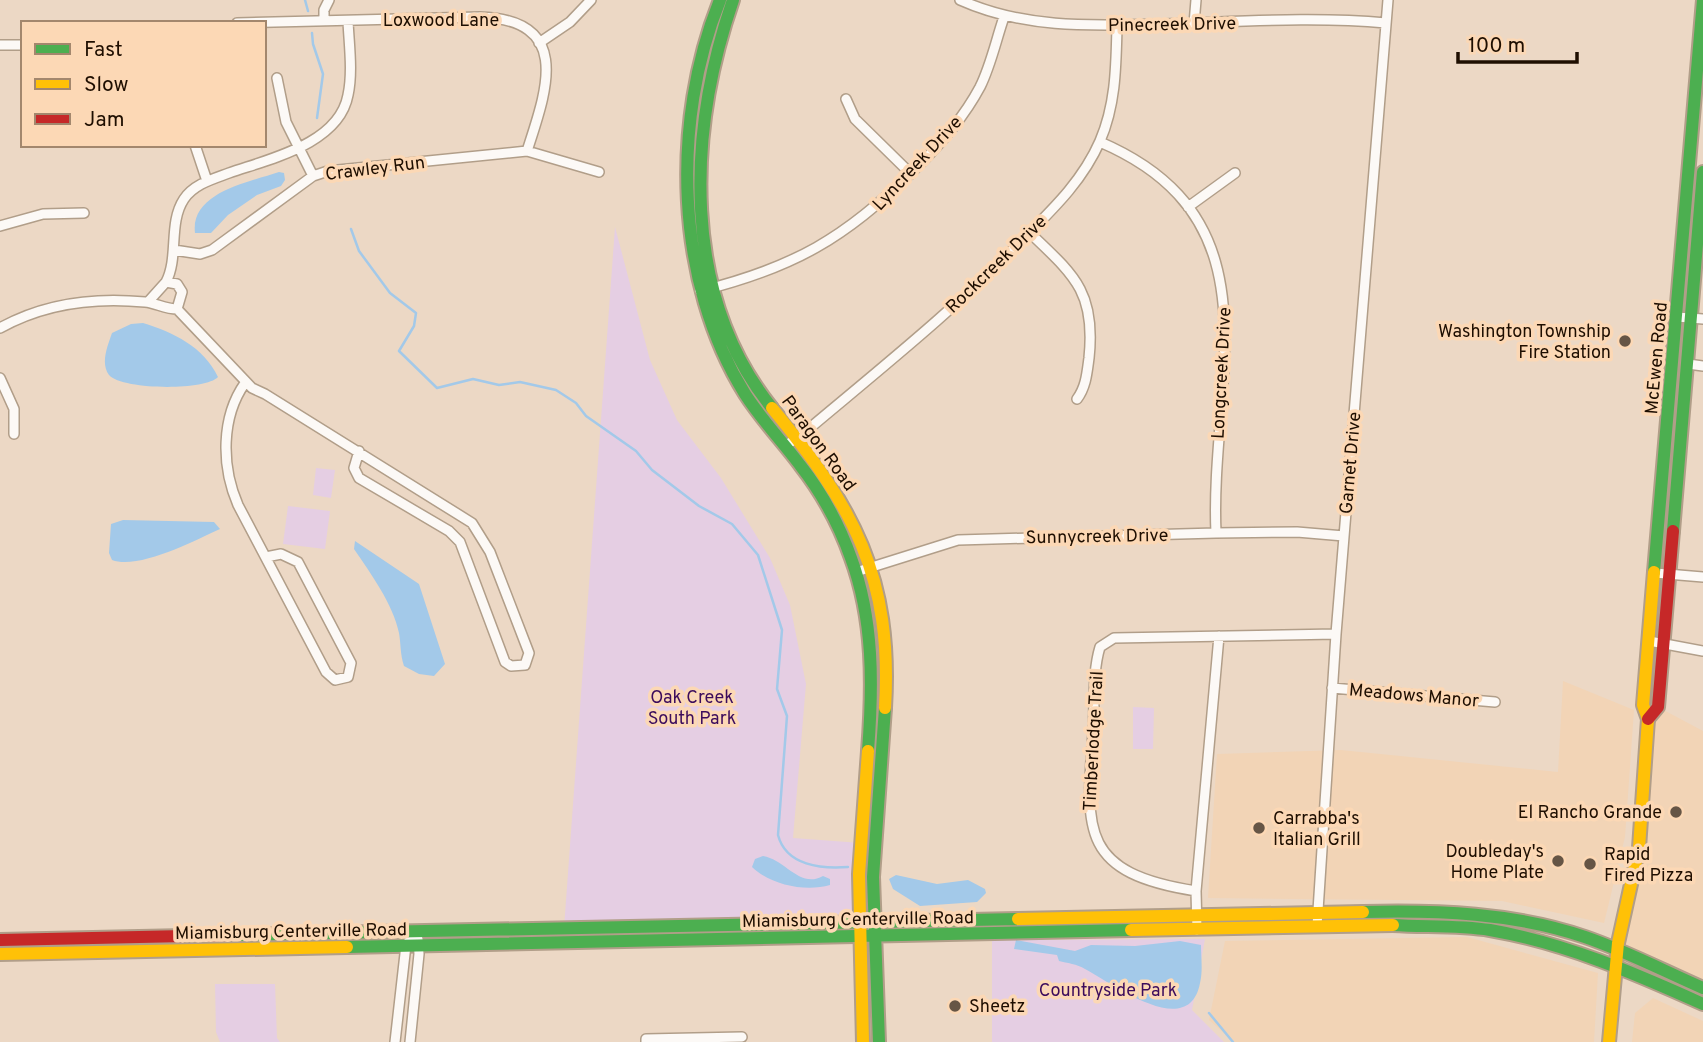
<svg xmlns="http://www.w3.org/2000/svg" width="1703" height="1042" font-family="Overpass,sans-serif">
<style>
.built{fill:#f2d4b6}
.green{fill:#e5cee3}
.water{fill:#a3c9e9}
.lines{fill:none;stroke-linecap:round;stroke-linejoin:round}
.stream{stroke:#a3c9e9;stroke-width:2.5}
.street-casing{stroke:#b19e89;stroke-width:12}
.fast-casing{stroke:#b19e89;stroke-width:16}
.slow-casing{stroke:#b19e89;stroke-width:16}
.jam-casing{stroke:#b19e89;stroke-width:16}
.street{stroke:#fcf9f6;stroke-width:9}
.fast{stroke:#4caf50;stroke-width:12}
.slow{stroke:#ffc107;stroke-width:12}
.jam{stroke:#c62828;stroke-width:12}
.poi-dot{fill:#665545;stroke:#fcd8b5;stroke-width:2.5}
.labels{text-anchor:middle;stroke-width:7;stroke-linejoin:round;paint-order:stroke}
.street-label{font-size:18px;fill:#1e0e00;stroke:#fcd8b5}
.poi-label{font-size:18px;fill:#1e0e00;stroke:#fcd8b5;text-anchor:end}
.park-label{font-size:18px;fill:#3c0c5c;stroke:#fcd8b5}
</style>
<rect width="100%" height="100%" fill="#ecd8c5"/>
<!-- built -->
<path class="built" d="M1563,681L1634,710L1625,837L1604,923L1502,901L1208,898L1217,754L1341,750L1558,772Z
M1658,707L1703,731V988L1618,943L1634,873L1648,719Z
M1467,937L1598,973L1594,1042H1234L1209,1020L1225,941Z
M1653,998L1703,1021V1042H1632L1635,1013Z"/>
<!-- green -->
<path class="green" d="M615,227L650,360L677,420L721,478L770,558L790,605L806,684L793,838L861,843V923L564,928Z
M316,468L335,470L331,498L313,495Z
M288,506L330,511L325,549L283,544Z
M1133,707L1154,708L1153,749H1133Z
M1205,939L1192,1010L1224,1042H992V940Z
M215,984H275L277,1038L280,1042H220L216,1032Z"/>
<!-- water -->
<path class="water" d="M279,172L284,173L285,180L281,186L257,195L228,215L211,233H195C190,192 250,182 279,172Z
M143,323C173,332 204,347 218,377C205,391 122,390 109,375C100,363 108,345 112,333L131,324Z
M123,520L214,522L220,529C194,541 138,570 112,560L109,553L111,524Z
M355,541L419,584L445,664L434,676L419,674L404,666C400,654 401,645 399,633C393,604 371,574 354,549Z
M763,856C786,860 800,889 823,876L830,879V885C805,892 771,885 752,867L755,859Z
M896,875L937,884L968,880L985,889L986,893L977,902L920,906L893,889L889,879Z
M1016,940L1075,951L1091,945L1135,946L1180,941L1201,945C1201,957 1203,971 1200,983C1189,1042 1112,983 1085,969C1077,964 1067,963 1059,961L1057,955L1014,949Z"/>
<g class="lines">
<!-- stream -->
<path class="stream" d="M305,0L308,11
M312,33L313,44L323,74L317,118
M351,229L359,251L390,293L416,313L414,326L399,351L437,388L473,379L499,385L520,382L556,390L576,403L586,416L636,451L652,470L699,506L732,524L758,555L782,630L777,689L787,716L778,835C786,866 822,869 848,867
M1209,1013L1233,1042"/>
<!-- street casing -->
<g class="street-casing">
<path id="street" d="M960,0C1025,29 1091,26 1161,24C1236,22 1312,16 1386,23
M324,21V10L329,0
M237,23L480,17C574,20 546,92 527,151
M1194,24L1196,0
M539,43L570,22L591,0
M0,45H23
M277,78L286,122L313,176
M846,99L855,119L911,174
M1100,142C1282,220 1209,381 1216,533
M195,145L207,181
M1188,207L1235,173
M0,226L43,214L84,213
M1030,233C1074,275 1096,292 1089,358C1087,373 1086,387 1077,399
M174,250L200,254L212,250L313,176L328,171L527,151L599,172
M166,282C179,257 168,223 184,199C194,184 213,179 229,173C269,159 339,144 348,95C353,72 349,44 348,21
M700,291C793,268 846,238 914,170C940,145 963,119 980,87C991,65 996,40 1004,17
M177,309L252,388L265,394L472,523L490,552L529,653L525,665L511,666L505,662L460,542L449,531L359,478L354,468L359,451
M1677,317L1703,319
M0,328C45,303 94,297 145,302C156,303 165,309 177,309L182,292L177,284L166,282L148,302
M1688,364L1703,366
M0,378L14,409V434
M245,383C221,417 221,466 238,505L326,672L335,680L348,677L351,663L298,562L281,554L266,557
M784,446L798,438C875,373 955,310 1025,237C1054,208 1083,180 1100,141C1116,104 1116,66 1117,26
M856,572L958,540L1216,533L1297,532L1344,536
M1655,573L1703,577
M1649,641L1703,651
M1332,688L1495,702
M1196,891C1082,873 1085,833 1093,733C1095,706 1092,673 1100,647L1114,638L1336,634
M1317,926L1336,634L1388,0
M1197,930L1196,891L1219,636
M395,1042L406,945L416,932
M410,1042L419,954L418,939
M646,1042V1039L742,1037"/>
</g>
<!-- fast casing -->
<g class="fast-casing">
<path id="fast" d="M720,0C671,121 675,282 745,394C761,419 782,441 800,465C822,493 839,524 851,558C874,620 873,686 868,751
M733,0C688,131 680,294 772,408
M1673,531L1703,172
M1654,572L1703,0
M1363,912C1437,910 1515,913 1585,937C1626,951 1664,971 1703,988
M1393,925C1425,927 1458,925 1490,930C1565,943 1634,973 1703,1004
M232,935L1018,919
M347,947L1131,930
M879,1042L873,877L885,708"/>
</g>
<!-- slow casing -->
<g class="slow-casing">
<path id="slow" d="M772,408C853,506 893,577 885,708
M1018,919L1363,912
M1131,930L1393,925
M0,954L347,947
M863,1042L859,874L868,751
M1609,1042L1618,943L1639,848L1648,719L1643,705L1654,572"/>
</g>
<!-- jam casing -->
<g class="jam-casing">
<path id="jam" d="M1648,719L1658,707L1673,531
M0,940L232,935"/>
</g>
<!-- street -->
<use href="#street" class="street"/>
<!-- fast -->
<use href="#fast" class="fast"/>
<!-- slow -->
<use href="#slow" class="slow"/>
<!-- jam -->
<use href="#jam" class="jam"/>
</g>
<!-- markers -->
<g class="poi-dot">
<circle cx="1625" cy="341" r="7"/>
<circle cx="1676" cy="812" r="7"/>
<circle cx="1259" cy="828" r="7"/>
<circle cx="1558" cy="861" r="7"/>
<circle cx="1590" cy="864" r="7"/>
<circle cx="955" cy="1006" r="7"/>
</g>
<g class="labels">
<!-- street labels -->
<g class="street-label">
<text x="441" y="26">Loxwood Lane</text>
<text transform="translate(1172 24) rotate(-1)" y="6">Pinecreek Drive</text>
<text transform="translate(917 163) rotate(-47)" y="6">Lyncreek Drive</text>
<text transform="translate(375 168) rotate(-7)" y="6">Crawley Run</text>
<text transform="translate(996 264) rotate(-44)" y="6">Rockcreek Drive</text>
<text transform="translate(1656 358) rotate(-85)" y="6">McEwen Road</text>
<text transform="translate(1221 373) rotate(-87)" y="6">Longcreek Drive</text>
<text transform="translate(819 443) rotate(54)" y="6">Paragon Road</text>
<text transform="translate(1350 463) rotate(-85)" y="6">Garnet Drive</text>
<text transform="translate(1097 536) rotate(-1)" y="6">Sunnycreek Drive</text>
<text transform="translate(1414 695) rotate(5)" y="6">Meadows Manor</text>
<text transform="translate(1093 741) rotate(-87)" y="6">Timberlodge Trail</text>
<text transform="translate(858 919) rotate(-1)" y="6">Miamisburg Centerville Road</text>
<text transform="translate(291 931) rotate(-1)" y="6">Miamisburg Centerville Road</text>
</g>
<!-- poi labels -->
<g class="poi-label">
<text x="1611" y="337">Washington Township<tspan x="1611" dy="21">Fire Station</tspan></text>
<text x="1662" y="818">El Rancho Grande</text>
<text x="1273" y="824" text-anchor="start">Carrabba's<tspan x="1273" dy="21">Italian Grill</tspan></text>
<text x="1544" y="857">Doubleday's<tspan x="1544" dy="21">Home Plate</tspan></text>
<text x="1604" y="860" text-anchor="start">Rapid<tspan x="1604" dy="21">Fired Pizza</tspan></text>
<text x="969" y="1012" text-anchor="start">Sheetz</text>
</g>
<!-- park labels -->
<g class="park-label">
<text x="692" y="703">Oak Creek<tspan x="692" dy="21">South Park</tspan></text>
<text x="1108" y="996">Countryside Park</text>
</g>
</g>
<!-- legend -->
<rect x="21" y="21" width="245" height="126" fill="#fcd8b5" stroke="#a3876d" stroke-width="2"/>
<rect x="35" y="44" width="35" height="10" fill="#4caf50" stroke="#a3876d" stroke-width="2"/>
<text x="84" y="56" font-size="21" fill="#1e0e00">Fast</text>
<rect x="35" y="79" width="35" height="10" fill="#ffc107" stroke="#a3876d" stroke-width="2"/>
<text x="84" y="91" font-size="21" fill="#1e0e00">Slow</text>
<rect x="35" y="114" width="35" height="10" fill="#c62828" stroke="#a3876d" stroke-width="2"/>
<text x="84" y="126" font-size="21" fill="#1e0e00">Jam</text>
<!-- scale -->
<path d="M1458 52v10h119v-10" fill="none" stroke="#1e0e00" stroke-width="3.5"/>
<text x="1468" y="52" font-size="21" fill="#1e0e00" stroke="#fcd8b5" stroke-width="5" paint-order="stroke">100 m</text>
</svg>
